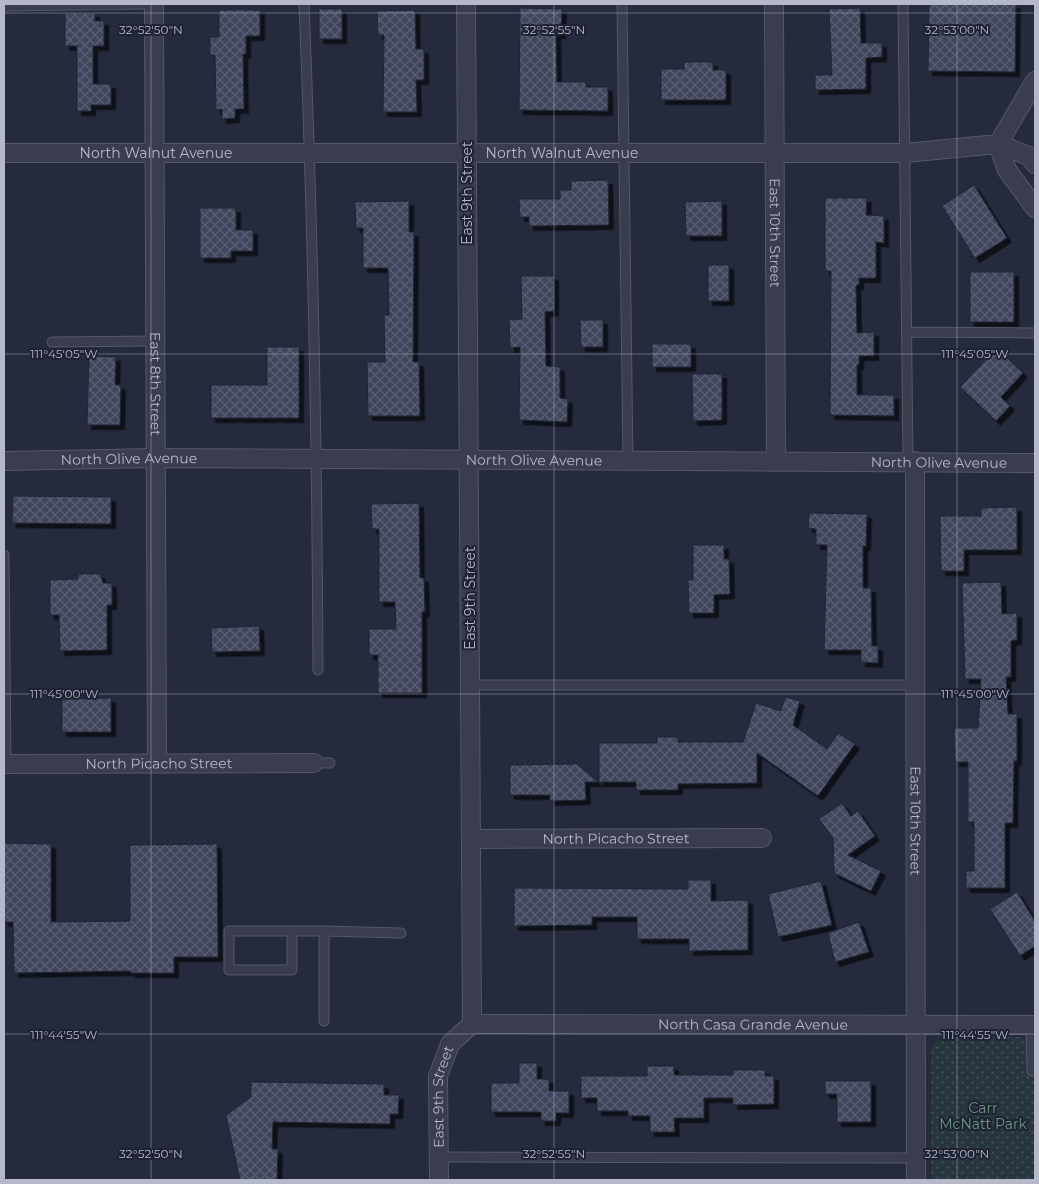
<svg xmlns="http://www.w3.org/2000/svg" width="1039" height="1184" font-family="Montserrat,sans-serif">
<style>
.park{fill:url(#park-dots)}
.building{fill:url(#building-cross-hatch);stroke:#202434;filter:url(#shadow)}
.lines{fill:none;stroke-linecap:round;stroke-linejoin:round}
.lane-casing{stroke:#545868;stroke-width:11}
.street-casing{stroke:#545868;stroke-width:20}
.lane{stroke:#393d4d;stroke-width:9}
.street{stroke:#393d4d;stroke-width:18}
.ticks{fill:none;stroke:#b4b8c8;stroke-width:1;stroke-opacity:0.45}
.labels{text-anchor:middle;stroke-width:4;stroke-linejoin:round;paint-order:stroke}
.street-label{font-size:14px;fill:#b4b8c8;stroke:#1e2232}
.park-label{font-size:14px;fill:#6c9880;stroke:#1e2232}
.ticks-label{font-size:12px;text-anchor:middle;fill:#b4b8c8;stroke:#1e2232;stroke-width:4;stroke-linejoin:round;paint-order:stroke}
</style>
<defs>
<pattern id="park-dots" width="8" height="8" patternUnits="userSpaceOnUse" patternTransform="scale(1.25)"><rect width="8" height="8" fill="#27363e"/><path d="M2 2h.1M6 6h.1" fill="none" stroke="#445158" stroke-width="1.8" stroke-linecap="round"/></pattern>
<pattern id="building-cross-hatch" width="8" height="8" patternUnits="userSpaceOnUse" patternTransform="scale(1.25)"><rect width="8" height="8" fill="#41465d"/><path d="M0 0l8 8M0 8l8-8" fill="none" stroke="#5a5f73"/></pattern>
<filter id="shadow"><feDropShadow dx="4.5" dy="4.5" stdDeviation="0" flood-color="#0009"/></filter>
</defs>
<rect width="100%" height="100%" fill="#252a3d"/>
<!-- park -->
<path class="park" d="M947,1037H1035V1180H931V1051L934,1043Z"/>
<!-- building -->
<path class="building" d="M929,4H1016L1015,72L928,71Z
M520,8L562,9L561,34H556L557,82H586V87H608V111L519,110Z
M860,8L861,43H882V57L866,58V89L815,90V75H832L829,9Z
M319,9H342V39H319Z
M219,10H260V36H246V54H243L244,109H235V118L222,119V109L216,110L215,55H210V37H219Z
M415,10L416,49H424V80H416L417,112H383L384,35H378L377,11Z
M65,13H95V21H104V46H93V84H111V105H91V111H77V46H65Z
M684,62H713V70H726V100H661V69H684Z
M608,180L609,225L529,226V217H520L519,199H560V190H571V181Z
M974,185L1007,238L975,258L942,206Z
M825,198H867L866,215L884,216V243L876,242V278H859V285H856L857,333L874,332V356H859V365H857V395H894V416L830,415L831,271H825Z
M409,201V232H414L413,362H419L420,416H368L367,362H385L384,315H389L388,268H363V228H356L355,202Z
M722,201V236H686L685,202Z
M200,208H236V230H253V251H231V258H200Z
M708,265H729V301H708Z
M970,272H1014V322H970Z
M521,276H554V311L545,312L546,366L560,367V398L568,399L567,422L519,420L520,347L510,348L509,320L522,319Z
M580,320H603V347H581Z
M652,344H691V367H652Z
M267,347H299V418H211V385H267Z
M997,348L1023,373L1001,397L1010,406L996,421L960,387Z
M89,356L116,357L115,385H121L120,425H87Z
M692,374H722V420L693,421Z
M13,496L111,497V524L12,523Z
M419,503L420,578H424L425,612H422V693H378V655H369V629H396L395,602H379V529H372L371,504Z
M1017,507V550H964V571H941L940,516H981V508Z
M809,513L867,514L866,546H863V588H871L872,646H878V663L861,662V650H824L827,545H816V529L808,528Z
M693,545H724V559H729L730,594L714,595V613H689L688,580H693Z
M78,574H100L103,583H112V605H107V650L60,651L59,615H50V580L78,579Z
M1001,582L1002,614L1017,613V640L1011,641V677H1006L1008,714H1017V761H1014L1013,823H1005V888H966V871H974V822H968V762H955L954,728H978L981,679H965L962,583Z
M259,626L260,651L212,652L211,628Z
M785,697L800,701L793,725L827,749L838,733L855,744L818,796L757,753V783L678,784V790H636V782H599V743H657V737H678V742H743L756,703L781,711Z
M111,698V732H62V699Z
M577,764L598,782H585L586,800L550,801V795H510V765Z
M842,803L851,816L858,811L875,836L848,855L881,871L871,891L834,873L833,838L819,819Z
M4,843L51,844V922L130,921V845L217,844L218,957H174V973H131V971L14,973L13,922H4Z
M688,880H711V901L748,900V950L689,951V939H637V917H592V925L514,926V888L688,889Z
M821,881L832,925L778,937L768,894Z
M1017,892L1035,921V946L1020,956L990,909Z
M859,922L869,952L835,962L828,933Z
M519,1063H537V1079H549V1091H569V1113H556V1121H541V1112H491V1083H519Z
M647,1066H674V1075H733V1070H765V1076H774V1104L733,1105V1098H704V1118H674L675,1132H650V1116H628V1111H597V1098H581V1076H647Z
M825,1081H871V1122H837V1094H825Z
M251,1082L384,1084V1095H399L398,1114H390V1124L273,1122L272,1149H278L277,1180H240L226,1115L251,1097Z"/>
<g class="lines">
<!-- lane casing -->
<g class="lane-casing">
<path id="lane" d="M304,4C313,226 317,448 318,670
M622,4L628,461
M903,4L908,461
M4,6L149,4
M907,332L1035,333
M52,342L155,341
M4,555L6,764
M470,685H915
M314,763H330
M292,931V970H229V931H324V1021
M324,931L401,933
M1031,1025L1032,1071
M439,1157L916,1158"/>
</g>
<!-- street casing -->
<g class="street-casing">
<g id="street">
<path id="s1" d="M154,4L157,763"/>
<path id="s2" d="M774,4L776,462"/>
<path d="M998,144L1007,170L1035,208"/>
<path d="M998,144L1035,81"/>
<path id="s3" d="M4,153H905L998,144L1029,156L1035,164"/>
<path id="s4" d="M4,461L155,458L1035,463"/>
<path id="s5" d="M915,461L916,1180"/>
<path id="s6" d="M4,764L314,763"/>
<path id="s7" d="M471,839L762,838"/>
<path id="s8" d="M472,1024L1035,1025"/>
<path id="s9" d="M439,1180L438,1076L450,1044L472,1024L466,4"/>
</g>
</g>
<!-- lane -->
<use href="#lane" class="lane"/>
<!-- street -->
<use href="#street" class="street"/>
</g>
<!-- ticks -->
<path class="ticks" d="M151,4V1180M554,4V1180M957,4V1180M4,13H1035M4,354H1035M4,694H1035M4,1034H1035"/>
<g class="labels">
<!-- street labels -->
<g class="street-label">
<text dy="5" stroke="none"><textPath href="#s3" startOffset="152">North Walnut Avenue</textPath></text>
<text dy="5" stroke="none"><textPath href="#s3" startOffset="558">North Walnut Avenue</textPath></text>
<text transform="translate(467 193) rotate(-90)" y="5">East 9th Street</text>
<text dy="5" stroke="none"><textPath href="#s2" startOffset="229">East 10th Street</textPath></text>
<text dy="5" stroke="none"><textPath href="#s1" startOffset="380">East 8th Street</textPath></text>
<text dy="5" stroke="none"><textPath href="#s4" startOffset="125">North Olive Avenue</textPath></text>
<text dy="5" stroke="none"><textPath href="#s4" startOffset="530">North Olive Avenue</textPath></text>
<text dy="5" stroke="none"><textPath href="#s4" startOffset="935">North Olive Avenue</textPath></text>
<text transform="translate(470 598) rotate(-90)" y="5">East 9th Street</text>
<text dy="5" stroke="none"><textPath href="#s6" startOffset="155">North Picacho Street</textPath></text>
<text dy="5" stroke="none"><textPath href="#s5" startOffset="360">East 10th Street</textPath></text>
<text dy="5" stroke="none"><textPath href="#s7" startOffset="145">North Picacho Street</textPath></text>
<text dy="5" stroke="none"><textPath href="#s8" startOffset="281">North Casa Grande Avenue</textPath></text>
<text dy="5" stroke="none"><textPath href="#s9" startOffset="84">East 9th Street</textPath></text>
</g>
<!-- park labels -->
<g class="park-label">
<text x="983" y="1113">Carr<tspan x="983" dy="16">McNatt Park</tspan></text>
</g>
</g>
<g class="ticks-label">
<text x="151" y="34">32°52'50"N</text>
<text x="554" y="34">32°52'55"N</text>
<text x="957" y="34">32°53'00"N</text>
<text x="975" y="358">111°45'05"W</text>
<text x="64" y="358">111°45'05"W</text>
<text x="975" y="698">111°45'00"W</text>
<text x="64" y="698">111°45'00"W</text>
<text x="64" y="1039">111°44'55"W</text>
<text x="975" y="1039">111°44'55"W</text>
<text x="151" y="1158">32°52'50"N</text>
<text x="554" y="1158">32°52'55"N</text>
<text x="957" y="1158">32°53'00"N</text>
</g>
<!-- border -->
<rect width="1039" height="1184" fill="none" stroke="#b4b8c8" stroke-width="10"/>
</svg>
